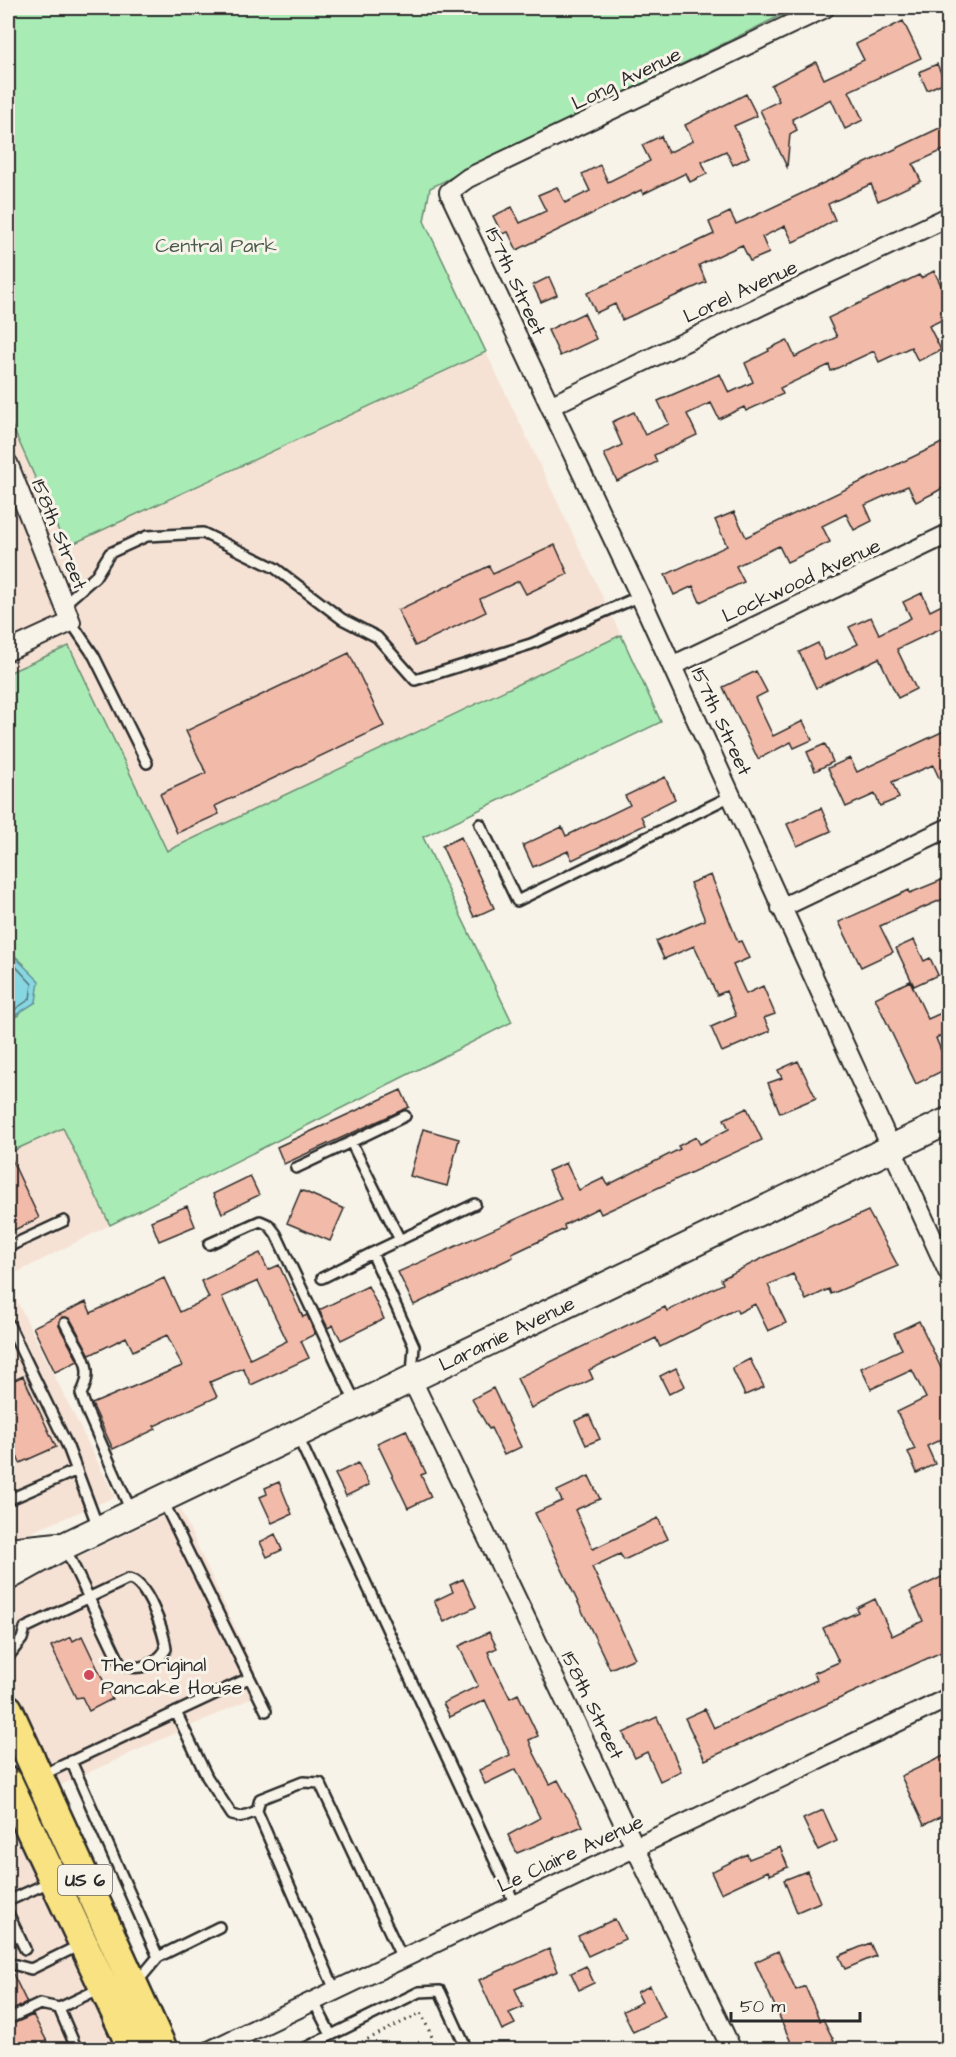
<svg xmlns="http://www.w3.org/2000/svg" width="956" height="2057" font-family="'Architects Daughter',sans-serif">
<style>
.built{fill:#f6e2d5}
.green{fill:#a8ebb5;stroke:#6a8b70;stroke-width:1.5}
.water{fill:#87d7e2;stroke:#629299;stroke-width:1.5}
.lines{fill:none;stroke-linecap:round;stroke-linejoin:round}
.shore{stroke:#507074;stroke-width:1.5}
.building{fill:#f2baa8;stroke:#2b2b2b;stroke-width:1.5;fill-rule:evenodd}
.lane-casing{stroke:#2b2b2b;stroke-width:14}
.street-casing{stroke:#2b2b2b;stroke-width:22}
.secondary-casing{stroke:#2b2b2b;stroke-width:30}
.primary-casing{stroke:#2b2b2b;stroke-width:33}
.path{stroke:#2b2b2b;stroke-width:3;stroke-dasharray:1.5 4.5;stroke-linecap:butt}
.lane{stroke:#f7f3e8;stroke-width:9}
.street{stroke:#f7f3e8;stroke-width:18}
.secondary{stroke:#f7f3e8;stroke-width:26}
.primary{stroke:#f8e281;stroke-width:28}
.poi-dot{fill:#d1495b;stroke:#f7f3e8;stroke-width:2}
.labels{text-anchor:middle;stroke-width:6;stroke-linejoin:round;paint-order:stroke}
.shield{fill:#f7f3e8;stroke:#686764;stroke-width:1.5}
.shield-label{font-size:18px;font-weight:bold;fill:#2b2b2b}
.street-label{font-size:20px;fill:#2b2b2b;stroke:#f7f3e8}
.park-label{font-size:20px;fill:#4a5b4e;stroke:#f7f3e8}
.poi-label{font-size:20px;fill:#2b2b2b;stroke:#f7f3e8;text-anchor:start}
</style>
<rect width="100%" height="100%" fill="#f7f3e8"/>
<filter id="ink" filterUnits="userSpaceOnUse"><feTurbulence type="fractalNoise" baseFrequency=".0167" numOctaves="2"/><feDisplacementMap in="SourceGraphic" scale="12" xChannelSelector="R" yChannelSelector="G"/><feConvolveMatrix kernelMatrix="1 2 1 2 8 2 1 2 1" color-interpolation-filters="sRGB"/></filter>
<g filter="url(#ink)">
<!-- built -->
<path class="built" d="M486,352L621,635L166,851L69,646L8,673V417L66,546Z
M63,1127L110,1225L8,1277V1153Z
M8,1283L115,1497L8,1542Z
M180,1508L265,1692L57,1787L8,1681V1590Z
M8,1805L122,2049H8Z"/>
<!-- green -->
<path class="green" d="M8,8H796L430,188L424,221L486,352L66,547L8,417Z
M621,635L661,722L423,837L512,1022L110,1225L63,1128L8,1153V1020L19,1015L24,964L8,950V673L69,646L167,851Z"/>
<!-- water -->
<path class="water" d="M8,950L39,981L36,1002L8,1020Z"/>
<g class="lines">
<!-- shore -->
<path class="shore" d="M8,958L32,984L30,999L8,1014"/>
</g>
<!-- building -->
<path class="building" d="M903,21L921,58L849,91L863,120L845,129L831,99L792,119L797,130L790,134L787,167L760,110L779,101L771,85L816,62L824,79L864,60L856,44Z
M937,64L945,82L927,90L919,72Z
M746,94L757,116L734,126L749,157L733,165L726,151L702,162L707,174L690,182L686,173L643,194L641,190L517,250L508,232L502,234L493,216L512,207L520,223L546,211L538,195L557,187L565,203L590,191L582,174L600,165L608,182L650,161L642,145L661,136L668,153L693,141L685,125Z
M948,124V148L913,164L921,181L878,201L871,184L852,193L828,204L835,220L812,233L793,242L785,226L762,237L769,253L750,261L742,245L724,253L699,265L706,282L622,320L615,304L596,313L587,293L714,234L709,222L730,212L736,224L752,217Z
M934,271L942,287L948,284V317L929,326L941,350L918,361L911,347L879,362L874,351L831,371L829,365L780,388L783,394L746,411L744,407L719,419L711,403L687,414L697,435L654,455L657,462L617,481L604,454L622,445L612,422L634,412L645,435L669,424L658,401L720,374L729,393L753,382L745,363L769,351L768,349L787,340L795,357L837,337L828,318L919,275L921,278Z
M549,277L557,295L541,302L533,285Z
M584,313L596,339L560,356L548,330Z
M948,440V485L934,493L916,502L908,486L889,494L865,505L872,521L854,530L846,514L822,526L830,542L811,551L787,562L779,546L736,566L744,582L700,602L693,586L674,595L665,575L727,546L715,520L734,512L746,537Z
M555,545L568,574L526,594L519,581L480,599L486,612L415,646L398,610L489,566L493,574Z
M922,593L930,611L948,602V625L897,649L916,689L898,698L879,658L816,688L799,652L818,643L825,660L858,644L849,627L871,617L879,634L911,618L903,602Z
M349,653L384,726L215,806L219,814L177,833L160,794L206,773L186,731Z
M756,671L767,692L755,698L773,736L803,721L812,740L794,748L791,742L758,759L723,687Z
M948,729V797L933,765L892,782L899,798L880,806L875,794L846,807L828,768L850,758L857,772Z
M825,744L833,762L815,771L807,752Z
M665,777L675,799L641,816L645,825L572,860L568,851L533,867L523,845L562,827L566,836L630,805L625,796Z
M821,808L831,831L797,846L787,824Z
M461,837L494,908L474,917L442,846Z
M711,875L738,942L741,941L749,958L733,965L746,994L763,986L775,1014L764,1018L770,1031L722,1052L711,1027L736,1016L726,991L717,995L694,946L664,959L656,941L705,920L690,883Z
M944,879L948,897L880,926L893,952L861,967L839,922L909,890L910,893Z
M914,940L924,961L930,958L938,975L914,986L896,948Z
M910,981L928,1019L948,1010V1032L936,1038L948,1068L916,1084L875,998Z
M798,1061L816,1098L780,1113L768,1083L782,1078L778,1070Z
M401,1090L409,1107L284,1164L277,1147Z
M747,1108L762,1140L601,1214L598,1208L564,1225L565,1229L512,1254L513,1257L414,1305L398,1272L561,1199L548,1171L566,1163L579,1190L604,1178L608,1185L680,1149L678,1146L696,1137L700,1144L729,1129L724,1119Z
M423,1129L459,1139L447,1186L410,1176Z
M8,1152L39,1218L8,1233Z
M250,1176L259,1195L222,1213L213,1194Z
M301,1190L344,1209L330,1241L287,1223Z
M187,1206L195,1226L159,1241L151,1221Z
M868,1211L898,1266L831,1294L829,1289L806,1300L793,1274L768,1285L786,1323L768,1331L755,1304L738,1313L736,1309L660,1347L656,1338L589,1370L593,1379L531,1408L517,1378L665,1307L667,1311L723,1284L721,1279L763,1258Z
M260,1253L268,1270L279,1265L303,1317L307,1315L315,1334L301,1341L309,1358L251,1385L243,1368L210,1382L217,1397L154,1426L156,1429L113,1449L92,1404L182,1366L167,1335L133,1351L126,1337L90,1355L71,1320L62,1317L59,1326L78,1361L55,1372L33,1327L86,1302L91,1313L164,1278L180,1312L209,1298L201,1281ZM258,1281L287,1341L250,1359L222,1297Z
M368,1286L384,1319L341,1340L333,1325L328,1328L319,1310Z
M919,1321L948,1383V1436L927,1446L935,1464L917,1473L908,1452L915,1449L897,1412L926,1398L912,1370L871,1389L861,1368L902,1349L894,1333Z
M750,1359L764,1387L745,1395L732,1368Z
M676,1368L685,1386L669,1394L660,1376Z
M23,1376L56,1447L20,1463L8,1436V1383Z
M493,1388L521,1447L504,1455L491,1428L489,1429L472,1399Z
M589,1415L600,1439L586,1445L575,1421Z
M406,1430L426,1473L421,1475L431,1497L408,1508L377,1443Z
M358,1463L369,1485L346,1496L335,1474Z
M589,1476L600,1499L575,1510L593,1549L658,1518L668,1539L624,1560L620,1554L592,1567L635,1658L610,1669L535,1513L562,1501L557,1491Z
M279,1482L292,1514L272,1523L260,1497L267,1494L265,1488Z
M275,1534L282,1550L267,1557L260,1542Z
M948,1574V1649L705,1760L685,1718L705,1709L714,1728L817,1680L814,1673L839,1662L823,1628L858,1612L857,1608L875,1599L892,1636L923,1621L910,1592Z
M463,1579L476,1607L444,1622L434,1601L453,1592L450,1585Z
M489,1632L497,1648L488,1652L494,1666L510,1698L518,1694L538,1736L529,1740L534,1753L550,1784L558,1780L583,1826L517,1853L508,1835L540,1818L516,1769L485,1784L479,1770L510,1755L485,1700L450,1717L443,1703L478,1686L459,1646Z
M82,1636L112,1699L89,1711L82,1697L76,1698L51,1646L71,1637L73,1641Z
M657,1717L681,1771L660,1781L647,1752L635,1758L623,1733Z
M948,1754V1813L924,1825L901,1776Z
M823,1810L837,1841L818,1850L803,1819Z
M780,1847L788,1867L770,1875L768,1871L721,1893L711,1872L747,1854L749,1859Z
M807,1871L820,1902L797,1912L784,1880Z
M615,1919L625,1939L588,1956L578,1936Z
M870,1943L876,1956L845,1969L839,1956Z
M549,1949L558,1971L515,1989L523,2007L509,2013L515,2024L502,2030L479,1980Z
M778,1951L796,1990L805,1986L820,2021L823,2019L834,2041L816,2049H794L755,1962Z
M586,1966L594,1983L579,1990L571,1973Z
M12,1972L27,2003L8,2012V1974Z
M650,1986L665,2017L633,2032L623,2011L642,2002L637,1992Z
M33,2015L51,2049H10L8,2026Z"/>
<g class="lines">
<!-- lane casing -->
<g class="lane-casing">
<path id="lane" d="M64,604L95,577L110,553L147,536L203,533L275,568L342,619L377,637L415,680L531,644L640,596
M71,622L94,656L147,763
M480,824L517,901L731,796
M296,1168L351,1142
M400,1240L351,1142L405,1116
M209,1244L260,1221L269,1225L276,1234L356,1404
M8,1247L64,1221
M322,1278L372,1253
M8,1323L68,1447L98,1527
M65,1323C78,1350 97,1366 81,1394L87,1411L131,1511
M412,1374L414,1346L372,1253L475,1204
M298,1437L515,1904
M8,1500L77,1470
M163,1501L266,1711
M8,1657L22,1639L25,1628L128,1579C147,1580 164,1632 166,1649C156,1665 137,1673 120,1663L65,1548
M176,1712L207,1777L232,1815L241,1817L257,1811
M71,1761L158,1957
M42,1775L249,1678
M8,1901L52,1881
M8,1913L25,1949
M8,1967L12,1964L31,1969L80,1945
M138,1981L158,1957L219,1927
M335,1990L257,1811L260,1799L303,1782L320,1783L402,1958
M313,2000L331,2035
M8,2019L40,2004L59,2008
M77,2050L59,2008L101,1988
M301,2050L419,1992L440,1991L467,2050"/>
</g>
<!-- street casing -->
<g class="street-casing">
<path id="street" d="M825,8L468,178L449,192L640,596L948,1272
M550,406L948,217
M8,463L71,622L8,651
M672,666L948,534
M781,908L948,828
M412,1380L732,2050
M211,2050L948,1698"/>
</g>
<!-- secondary casing -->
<g class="secondary-casing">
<g id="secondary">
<path d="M8,1551L58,1546"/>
<path id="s1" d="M8,1577L64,1546L948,1121"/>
</g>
</g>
<!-- primary casing -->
<g class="primary-casing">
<path id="primary" d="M8,1709L163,2050
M8,1782L133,2050"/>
</g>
<!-- path -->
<path class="path" d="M346,2050L421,2013L438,2050"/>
<!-- lane -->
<use href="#lane" class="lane"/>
<!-- street -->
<use href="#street" class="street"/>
<!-- secondary -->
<use href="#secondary" class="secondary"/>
<!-- primary -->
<use href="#primary" class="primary"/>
</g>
</g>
<!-- markers -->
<circle class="poi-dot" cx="89" cy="1675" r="6"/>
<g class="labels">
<!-- shield labels -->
<rect class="shield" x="58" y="1865" width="54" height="30" rx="4.5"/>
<g class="shield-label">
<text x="85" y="1886">US 6</text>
</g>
<!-- street labels -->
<g class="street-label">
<text transform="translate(626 78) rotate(-26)" y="7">Long Avenue</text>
<text transform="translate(516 281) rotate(65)" y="7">157th Street</text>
<text transform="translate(740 291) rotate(-25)" y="7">Lorel Avenue</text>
<text transform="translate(60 534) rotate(68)" y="7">158th Street</text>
<text transform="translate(801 580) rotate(-25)" y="7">Lockwood Avenue</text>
<text transform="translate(722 721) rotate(65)" y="7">157th Street</text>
<text dy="7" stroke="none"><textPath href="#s1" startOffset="555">Laramie Avenue</textPath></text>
<text transform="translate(593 1705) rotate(64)" y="7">158th Street</text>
<text transform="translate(570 1853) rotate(-25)" y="7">Le Claire Avenue</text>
</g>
<!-- park labels -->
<g class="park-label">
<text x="216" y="252">Central Park</text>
</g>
<!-- poi labels -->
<g class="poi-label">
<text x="101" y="1671">The Original<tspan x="101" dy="23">Pancake House</tspan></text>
</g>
</g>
<!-- margin -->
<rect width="956" height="2057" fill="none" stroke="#f7f3e8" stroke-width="30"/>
<rect x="15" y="15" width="926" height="2027" fill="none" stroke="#2b2b2b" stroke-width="2" filter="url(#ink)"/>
<!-- scale -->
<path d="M731 2012v9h129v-9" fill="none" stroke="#2b2b2b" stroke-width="3"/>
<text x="740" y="2012" font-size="18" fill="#2b2b2b" stroke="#f7f3e8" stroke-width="4.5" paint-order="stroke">50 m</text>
</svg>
